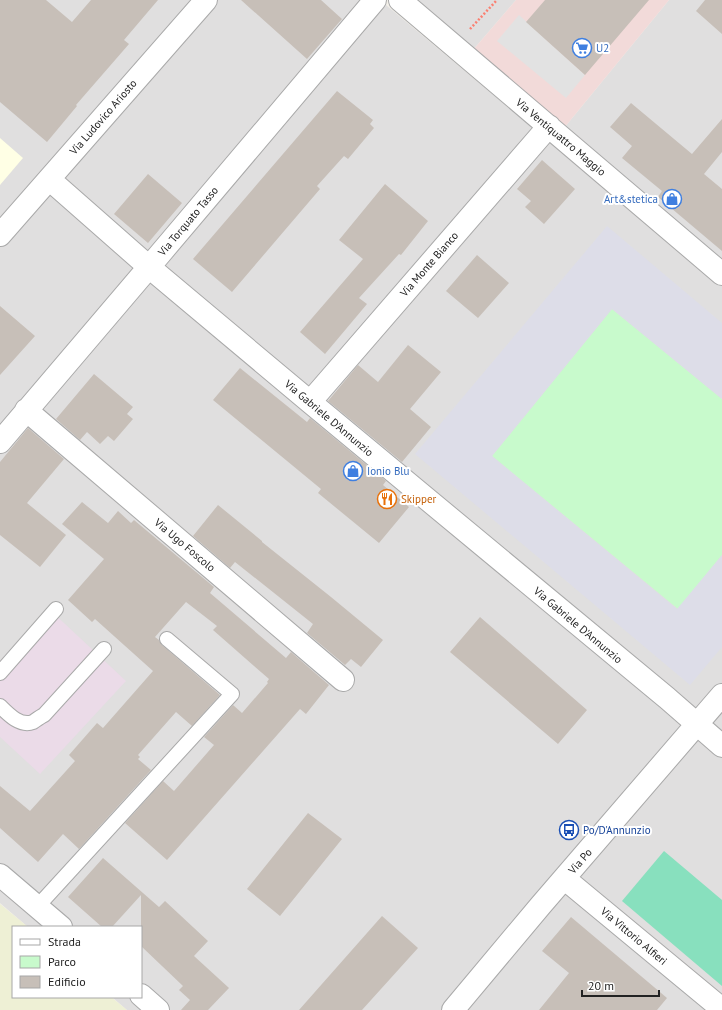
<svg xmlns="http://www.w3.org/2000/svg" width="722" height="1010" font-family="'PT Sans',sans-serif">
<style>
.residential{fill:#e0dfdf}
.commercial{fill:#f2dad9}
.industrial{fill:#ebdbe8}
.education{fill:#ffffe5}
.farmland{fill:#eef0d5}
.park{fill:#c8facc}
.pitch{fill:#88e0be}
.parking{fill:#e2e2e2}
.plaza{fill:#dddde8}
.building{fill:#c7bfb8}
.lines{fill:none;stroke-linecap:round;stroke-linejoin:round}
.service-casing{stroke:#a9a9a9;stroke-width:16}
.minor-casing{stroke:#a9a9a9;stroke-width:24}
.path{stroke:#fa8072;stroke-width:2.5;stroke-dasharray:2 2;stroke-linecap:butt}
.service{stroke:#fff;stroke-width:14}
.minor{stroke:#fff;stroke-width:22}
.labels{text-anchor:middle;stroke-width:4;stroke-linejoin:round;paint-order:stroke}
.shop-label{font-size:11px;fill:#366cbe;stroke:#fff;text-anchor:start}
.street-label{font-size:11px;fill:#222;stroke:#fff}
.food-label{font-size:11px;fill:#c56008;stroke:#fff;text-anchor:start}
.transit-label{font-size:11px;fill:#164399;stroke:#fff;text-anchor:start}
</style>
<rect width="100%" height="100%" fill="#f2efe9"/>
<!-- residential -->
<path class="residential" d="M0,0H380L722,286V1010H127L112,997H141V927H28L0,903Z
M416,0H516L473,50Z
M669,0H722V261L564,128Z"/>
<!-- commercial -->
<path class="commercial" d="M516,0H669L564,128L473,50Z"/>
<!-- industrial -->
<path class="industrial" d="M48,608L126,681L40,774L0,737V661Z"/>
<!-- education -->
<path class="education" d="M0,138L23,158L0,185Z"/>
<!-- farmland -->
<path class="farmland" d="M0,904L28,927H13V997H111L127,1010H0Z"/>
<!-- park -->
<path class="park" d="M612,309L722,399V555L678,609L492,456Z"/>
<!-- pitch -->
<path class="pitch" d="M664,851L722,900V986L622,901Z"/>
<!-- parking -->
<path class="parking" d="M519,15L585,75L566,98L497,41Z"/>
<!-- plaza -->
<path class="plaza" d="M607,226L722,323V399L612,309L492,456L677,609L722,555V647L690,685L415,454Z"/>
<!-- building -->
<path class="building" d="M0,0H46L72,22L91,0H158L124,40L129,44L76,105L77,106L47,142L0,102Z
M241,0H321L342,19L307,59Z
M545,0H649L585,75L526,22Z
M705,0H722V34L696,11Z
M337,91L373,120L370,124L374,128L348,159L344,156L317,186L320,189L232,292L193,259Z
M631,103L692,154L722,119V152L704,174L722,189V251L658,197L662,191L622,158L632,146L610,127Z
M542,160L575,189L544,224L525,207L531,201L517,189Z
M148,174L182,203L148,243L114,214Z
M385,184L428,221L401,255L399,254L359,298L367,304L325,354L300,332L363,259L339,240Z
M477,255L509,283L478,318L446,291Z
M0,306L35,336L0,375Z
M408,345L441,372L410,409L431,427L402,462L328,401L358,365L378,382Z
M240,368L307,422L310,418L386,481L383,485L409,507L379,543L318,493L321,489L213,400Z
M94,374L133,407L127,414L133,419L114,441L108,436L100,444L87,432L80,440L56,419Z
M28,428L64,459L27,503L66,535L40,567L0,535V462Z
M82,502L108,523L118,511L131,523L134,520L214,587L210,593L286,658L291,652L329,685L306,714L300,709L167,860L125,823L163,781L174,791L214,745L204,737L233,705L242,713L268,683L267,682L269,679L213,630L217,626L186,602L155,637L159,640L162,645L220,695L192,726L176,712L138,755L140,757L138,759L151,770L79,849L63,834L38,862L0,828V786L30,811L75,761L69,755L97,723L103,728L153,671L95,619L92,622L68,600L104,559L62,524Z
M218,505L262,541V542L331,597L383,640L361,667L351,659L345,665L307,633L313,624L235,562L230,568L193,536Z
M480,617L587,710L558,744L450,652Z
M308,813L342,839L280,916L247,889Z
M103,858L159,907L165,901L208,941L194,956L229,988L208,1010H181L190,1000L179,990L183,986L141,946V895L112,927H102L68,897Z
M382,916L418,948L362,1010H299Z
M571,917L667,998L657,1010H539L569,973L542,951Z"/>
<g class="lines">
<!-- service casing -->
<g class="service-casing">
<path id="service" d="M0,673L56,609
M0,706C8,714 20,727 33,722C36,720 40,717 44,715L104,649
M37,907L232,694L167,639"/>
</g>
<!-- minor casing -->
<g class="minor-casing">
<path id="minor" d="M400,0L722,274
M49,179L149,267L310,402L667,698L722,746
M0,235L206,0
M310,402L549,126
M26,410L343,680
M0,442L160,254L375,0
M0,875L61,927
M565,879L722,1009
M141,995L158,1010
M453,1010L541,905L722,695"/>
</g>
<!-- path -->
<path class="path" d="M470,29L497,0"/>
<!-- service -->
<use href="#service" class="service"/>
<!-- minor -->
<use href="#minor" class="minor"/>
</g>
<!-- icons -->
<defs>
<g id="supermarket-ring" transform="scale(1)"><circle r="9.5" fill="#fff" stroke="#3f7fe0" stroke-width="1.5"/><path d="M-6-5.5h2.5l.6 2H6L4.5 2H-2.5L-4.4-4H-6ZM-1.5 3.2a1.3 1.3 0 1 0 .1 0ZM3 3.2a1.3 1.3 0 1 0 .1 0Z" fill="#3f7fe0"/></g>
<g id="shop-ring" transform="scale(1)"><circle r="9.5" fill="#fff" stroke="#3f7fe0" stroke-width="1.5"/><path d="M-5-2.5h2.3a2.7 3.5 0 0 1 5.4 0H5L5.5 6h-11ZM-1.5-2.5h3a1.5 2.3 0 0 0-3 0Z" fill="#3f7fe0"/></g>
<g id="restaurant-ring" transform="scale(1)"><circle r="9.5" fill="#fff" stroke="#e8710a" stroke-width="1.5"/><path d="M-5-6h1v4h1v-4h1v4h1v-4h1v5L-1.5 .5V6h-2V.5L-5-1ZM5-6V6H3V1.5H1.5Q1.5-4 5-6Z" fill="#e8710a"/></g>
<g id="bus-ring" transform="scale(1)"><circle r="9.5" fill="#fff" stroke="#1a4fb4" stroke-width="1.5"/><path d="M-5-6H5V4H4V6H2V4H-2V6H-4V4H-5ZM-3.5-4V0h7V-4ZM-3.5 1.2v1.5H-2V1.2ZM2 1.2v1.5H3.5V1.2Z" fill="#1a4fb4"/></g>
</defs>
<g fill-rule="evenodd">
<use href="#supermarket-ring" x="582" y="48"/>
<use href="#shop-ring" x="672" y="199"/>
<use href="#shop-ring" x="353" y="471"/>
<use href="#restaurant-ring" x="387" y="499"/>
<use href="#bus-ring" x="569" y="830"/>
</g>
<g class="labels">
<!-- shop labels -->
<g class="shop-label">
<text x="596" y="52">U2</text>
<text x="658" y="203" text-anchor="end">Art&amp;stetica</text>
<text x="367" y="475">Ionio Blu</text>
</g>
<!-- street labels -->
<g class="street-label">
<text transform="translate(103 117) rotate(-49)" y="4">Via Ludovico Ariosto</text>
<text transform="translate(561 137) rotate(40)" y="4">Via Ventiquattro Maggio</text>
<text transform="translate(188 221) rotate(-50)" y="4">Via Torquato Tasso</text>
<text transform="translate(429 264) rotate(-49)" y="4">Via Monte Bianco</text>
<text transform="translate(329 418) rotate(40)" y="4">Via Gabriele D'Annunzio</text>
<text transform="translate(185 545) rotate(40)" y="4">Via Ugo Foscolo</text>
<text transform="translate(578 625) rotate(40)" y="4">Via Gabriele D'Annunzio</text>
<text transform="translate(580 861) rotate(-49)" y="4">Via Po</text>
<text transform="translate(634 936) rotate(40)" y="4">Via Vittorio Alfieri</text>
</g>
<!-- food labels -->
<g class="food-label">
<text x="401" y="503">Skipper</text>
</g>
<!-- transit labels -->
<g class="transit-label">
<text x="583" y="834">Po/D'Annunzio</text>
</g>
</g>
<!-- legend -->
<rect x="12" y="926" width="130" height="72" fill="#ffffff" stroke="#a7a7a7"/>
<rect x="20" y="939" width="20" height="6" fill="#ffffff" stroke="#a7a7a7"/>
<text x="48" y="946" font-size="12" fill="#222222">Strada</text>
<rect x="20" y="956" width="20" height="12" fill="#c8facc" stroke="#a7a7a7"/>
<text x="48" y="966" font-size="12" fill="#222222">Parco</text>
<rect x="20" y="976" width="20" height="12" fill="#c7bfb8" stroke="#a7a7a7"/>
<text x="48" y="986" font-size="12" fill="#222222">Edificio</text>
<!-- scale -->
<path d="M582 990v6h77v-6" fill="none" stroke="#222222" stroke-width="2"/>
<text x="588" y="990" font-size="12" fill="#222222" stroke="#ffffff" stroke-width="3" paint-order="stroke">20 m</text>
</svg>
